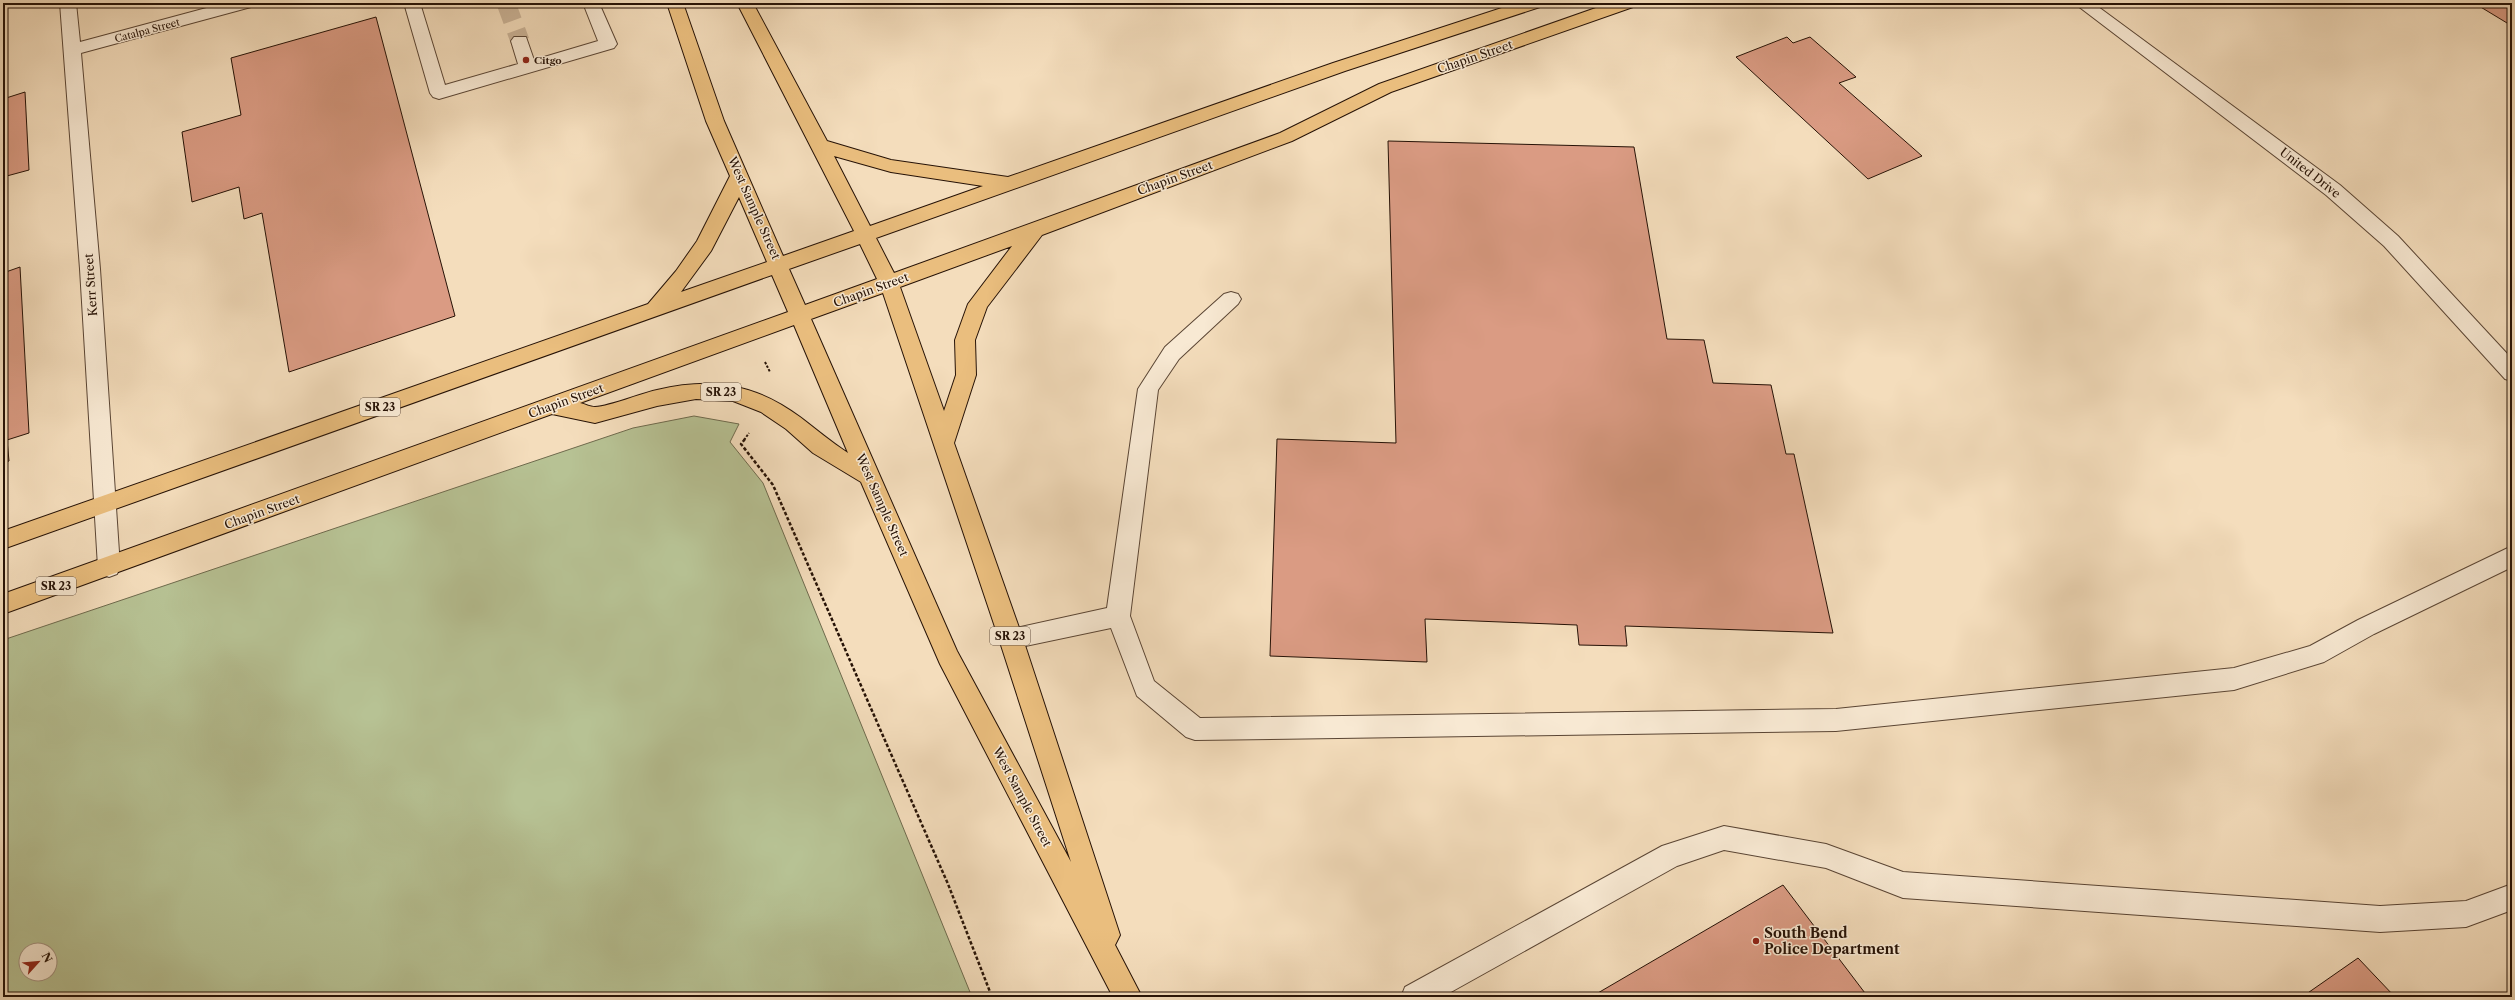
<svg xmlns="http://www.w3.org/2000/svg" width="2515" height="1000" font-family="'Libre Caslon Text',serif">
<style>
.green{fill:#b7c294;stroke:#6e6a4d;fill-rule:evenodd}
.building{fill:#da9b83;stroke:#261206}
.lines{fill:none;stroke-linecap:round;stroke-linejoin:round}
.minor-tunnel{stroke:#cbb498;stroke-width:19;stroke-dasharray:19 10;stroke-linecap:butt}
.minor-casing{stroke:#5a4534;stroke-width:2}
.major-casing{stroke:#261206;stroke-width:2}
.path-far1{stroke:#261206;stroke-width:2;stroke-dasharray:2.5 1.5;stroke-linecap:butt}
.path{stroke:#261206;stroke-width:2.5;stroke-dasharray:3.5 2;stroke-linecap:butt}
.minor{fill:#f8e9d3;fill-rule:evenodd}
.major{fill:#eabe7e;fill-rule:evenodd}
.poi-dot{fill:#8f2418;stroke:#f8e9d3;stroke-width:1.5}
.labels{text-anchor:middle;stroke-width:3;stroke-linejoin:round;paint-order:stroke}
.far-street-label{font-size:10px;fill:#261206;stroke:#f8e9d3}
.far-poi-label{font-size:10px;font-weight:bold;fill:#261206;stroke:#f8e9d3;text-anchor:start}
.shield{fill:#f8e9d3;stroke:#655244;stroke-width:1}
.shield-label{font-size:11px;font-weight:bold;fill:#261206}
.street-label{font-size:12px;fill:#261206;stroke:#f8e9d3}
.near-poi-label{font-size:14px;font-weight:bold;fill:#261206;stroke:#f8e9d3;text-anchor:start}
</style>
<rect width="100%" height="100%" fill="#f4ddbc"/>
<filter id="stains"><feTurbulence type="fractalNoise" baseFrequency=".005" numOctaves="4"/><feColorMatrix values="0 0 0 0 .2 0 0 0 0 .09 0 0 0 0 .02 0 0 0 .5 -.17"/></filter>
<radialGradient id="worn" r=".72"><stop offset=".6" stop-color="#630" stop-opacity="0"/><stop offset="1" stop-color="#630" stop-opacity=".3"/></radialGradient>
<!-- green -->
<path class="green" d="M694,416L739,424L730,442L763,483L972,997H3V640L633,428ZM26,950H50V974H26Z"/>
<!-- building -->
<path class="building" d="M2474,3H2512V26Z
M376,17L455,316L289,372L262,213L244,219L239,187L192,202L182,132L241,115L231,58Z
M1787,37L1793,43L1810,37L1856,77L1839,83L1922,156L1868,179L1736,57Z
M25,92L29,170L3,177V99Z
M1388,141L1634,147L1667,339L1704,340L1713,383L1771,385L1786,454H1794L1833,633L1625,626L1627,646L1579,645L1577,625L1425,619L1427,662L1270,656L1277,439L1396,443Z
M20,267L29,433L7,440L9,461L3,463V273Z
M1783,885L1868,997H1591Z
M2358,958L2395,997H2302Z"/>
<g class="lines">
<!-- minor-tunnel -->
<path class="minor-tunnel" d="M506,3L520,41"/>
<!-- minor casing -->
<g class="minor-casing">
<path id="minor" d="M60,3H76L80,42L225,3H253L251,7L81,53L100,269L120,567L117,574L109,577L101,574L98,567L80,269Z
M404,3H420L445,85L518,64L511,41L514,37H526L534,60L598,41L583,3H599L617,44L614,48L439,99L433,97L430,93Z
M2074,3H2093L2340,185L2398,236L2512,359V381L2505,379L2384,246L2326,195Z
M1231,292L1238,294L1241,299L1238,304L1179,359L1158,390L1130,616L1154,681L1200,718L1836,709L2234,668L2310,646L2358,620L2512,546V567L2374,634L2324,662L2234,690L1836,731L1195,740L1186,737L1137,696L1111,628L1011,649L1003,646L999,639L1003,632L1011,629L1107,608L1138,389L1165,347L1224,294Z
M1724,826L1826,844L1903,872L2380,906L2466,901L2512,884V910L2466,927L2380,932L1903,898L1826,868L1724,850L1677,866L1442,997H1401L1405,987L1662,846Z"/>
</g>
<!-- major casing -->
<g class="major-casing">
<path id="major" d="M667,3H683L724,121L783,256L854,231L737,3H753L827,141L891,160L1008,177L1333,63L1517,3H1542L1540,7L1345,71L876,238L894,273L1280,133L1379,84L1610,3H1635L1633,7L1391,92L1292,141L1042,235L987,307L975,340L976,375L954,443L1023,639L1120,935L1115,945L1142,997H1113L940,664L861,482L813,453L786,429L761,412L733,401L696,399L657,406L595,423L552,414L3,614V594L788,312L772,275L3,549V531L648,304L676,271L697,241L730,176L706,121ZM834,156L891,172L983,186L870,226ZM739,197L767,262L681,292L711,251ZM860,244L877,279L805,305L789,269ZM1012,246L968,304L955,340L956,375L944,411L900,287ZM883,293L999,639L1071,862L957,651L811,319ZM794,325L848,453C831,442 816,429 800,417C754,383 711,377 657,390C639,394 611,406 595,407C590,407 585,404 580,403Z"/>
</g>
<!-- path-far1 -->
<path class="path-far1" d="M765,362L770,372
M744,440L749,433"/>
<!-- path -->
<path class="path" d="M745,439L741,444L773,485L948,884L992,997"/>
<!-- minor -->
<use href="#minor" class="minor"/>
<!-- major -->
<use href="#major" class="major"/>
</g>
<!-- markers -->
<g class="poi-dot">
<circle cx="526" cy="60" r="4"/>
<circle cx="1756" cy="941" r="4"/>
</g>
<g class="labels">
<!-- far-street labels -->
<g class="far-street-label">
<text transform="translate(147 30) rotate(-15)" y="4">Catalpa Street</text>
</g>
<!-- far-poi labels -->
<g class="far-poi-label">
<text x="534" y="64">Citgo</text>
</g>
<!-- shield labels -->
<g class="shield">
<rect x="701" y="383" width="40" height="18" rx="3"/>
<rect x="360" y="398" width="40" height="18" rx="3"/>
<rect x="36" y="577" width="40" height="18" rx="3"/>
<rect x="990" y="627" width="40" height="18" rx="3"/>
</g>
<g class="shield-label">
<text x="721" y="396">SR 23</text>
<text x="380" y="411">SR 23</text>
<text x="56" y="590">SR 23</text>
<text x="1010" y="640">SR 23</text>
</g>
<!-- street labels -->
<g class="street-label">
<text transform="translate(1475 57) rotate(-19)" y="4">Chapin Street</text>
<text transform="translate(2310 173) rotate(38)" y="4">United Drive</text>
<text transform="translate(1175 178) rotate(-20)" y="4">Chapin Street</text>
<text transform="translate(754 208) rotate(66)" y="4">West Sample Street</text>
<text transform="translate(91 285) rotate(-94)" y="4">Kerr Street</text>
<text transform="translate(871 290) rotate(-20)" y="4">Chapin Street</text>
<text transform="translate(566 401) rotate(-20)" y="4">Chapin Street</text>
<text transform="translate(882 505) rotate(66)" y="4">West Sample Street</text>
<text transform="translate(262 512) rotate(-20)" y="4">Chapin Street</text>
<text transform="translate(1022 797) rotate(62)" y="4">West Sample Street</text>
</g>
<!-- near-poi labels -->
<g class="near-poi-label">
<text x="1764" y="938">South Bend<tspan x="1764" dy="16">Police Department</tspan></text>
</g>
</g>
<!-- margin -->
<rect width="2515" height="1000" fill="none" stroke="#f4ddbc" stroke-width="16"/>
<rect x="4" y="4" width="2507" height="992" fill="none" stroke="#261206" stroke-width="2"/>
<rect x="8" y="8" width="2499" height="984" fill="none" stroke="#261206"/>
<!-- north arrow -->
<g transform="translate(38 962) rotate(63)"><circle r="19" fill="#f8e9d3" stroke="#a49381"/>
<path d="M0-3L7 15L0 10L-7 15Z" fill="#8f2418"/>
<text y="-6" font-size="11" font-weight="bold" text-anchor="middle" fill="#261206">N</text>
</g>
<rect width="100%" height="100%" filter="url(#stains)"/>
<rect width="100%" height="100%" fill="url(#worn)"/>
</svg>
